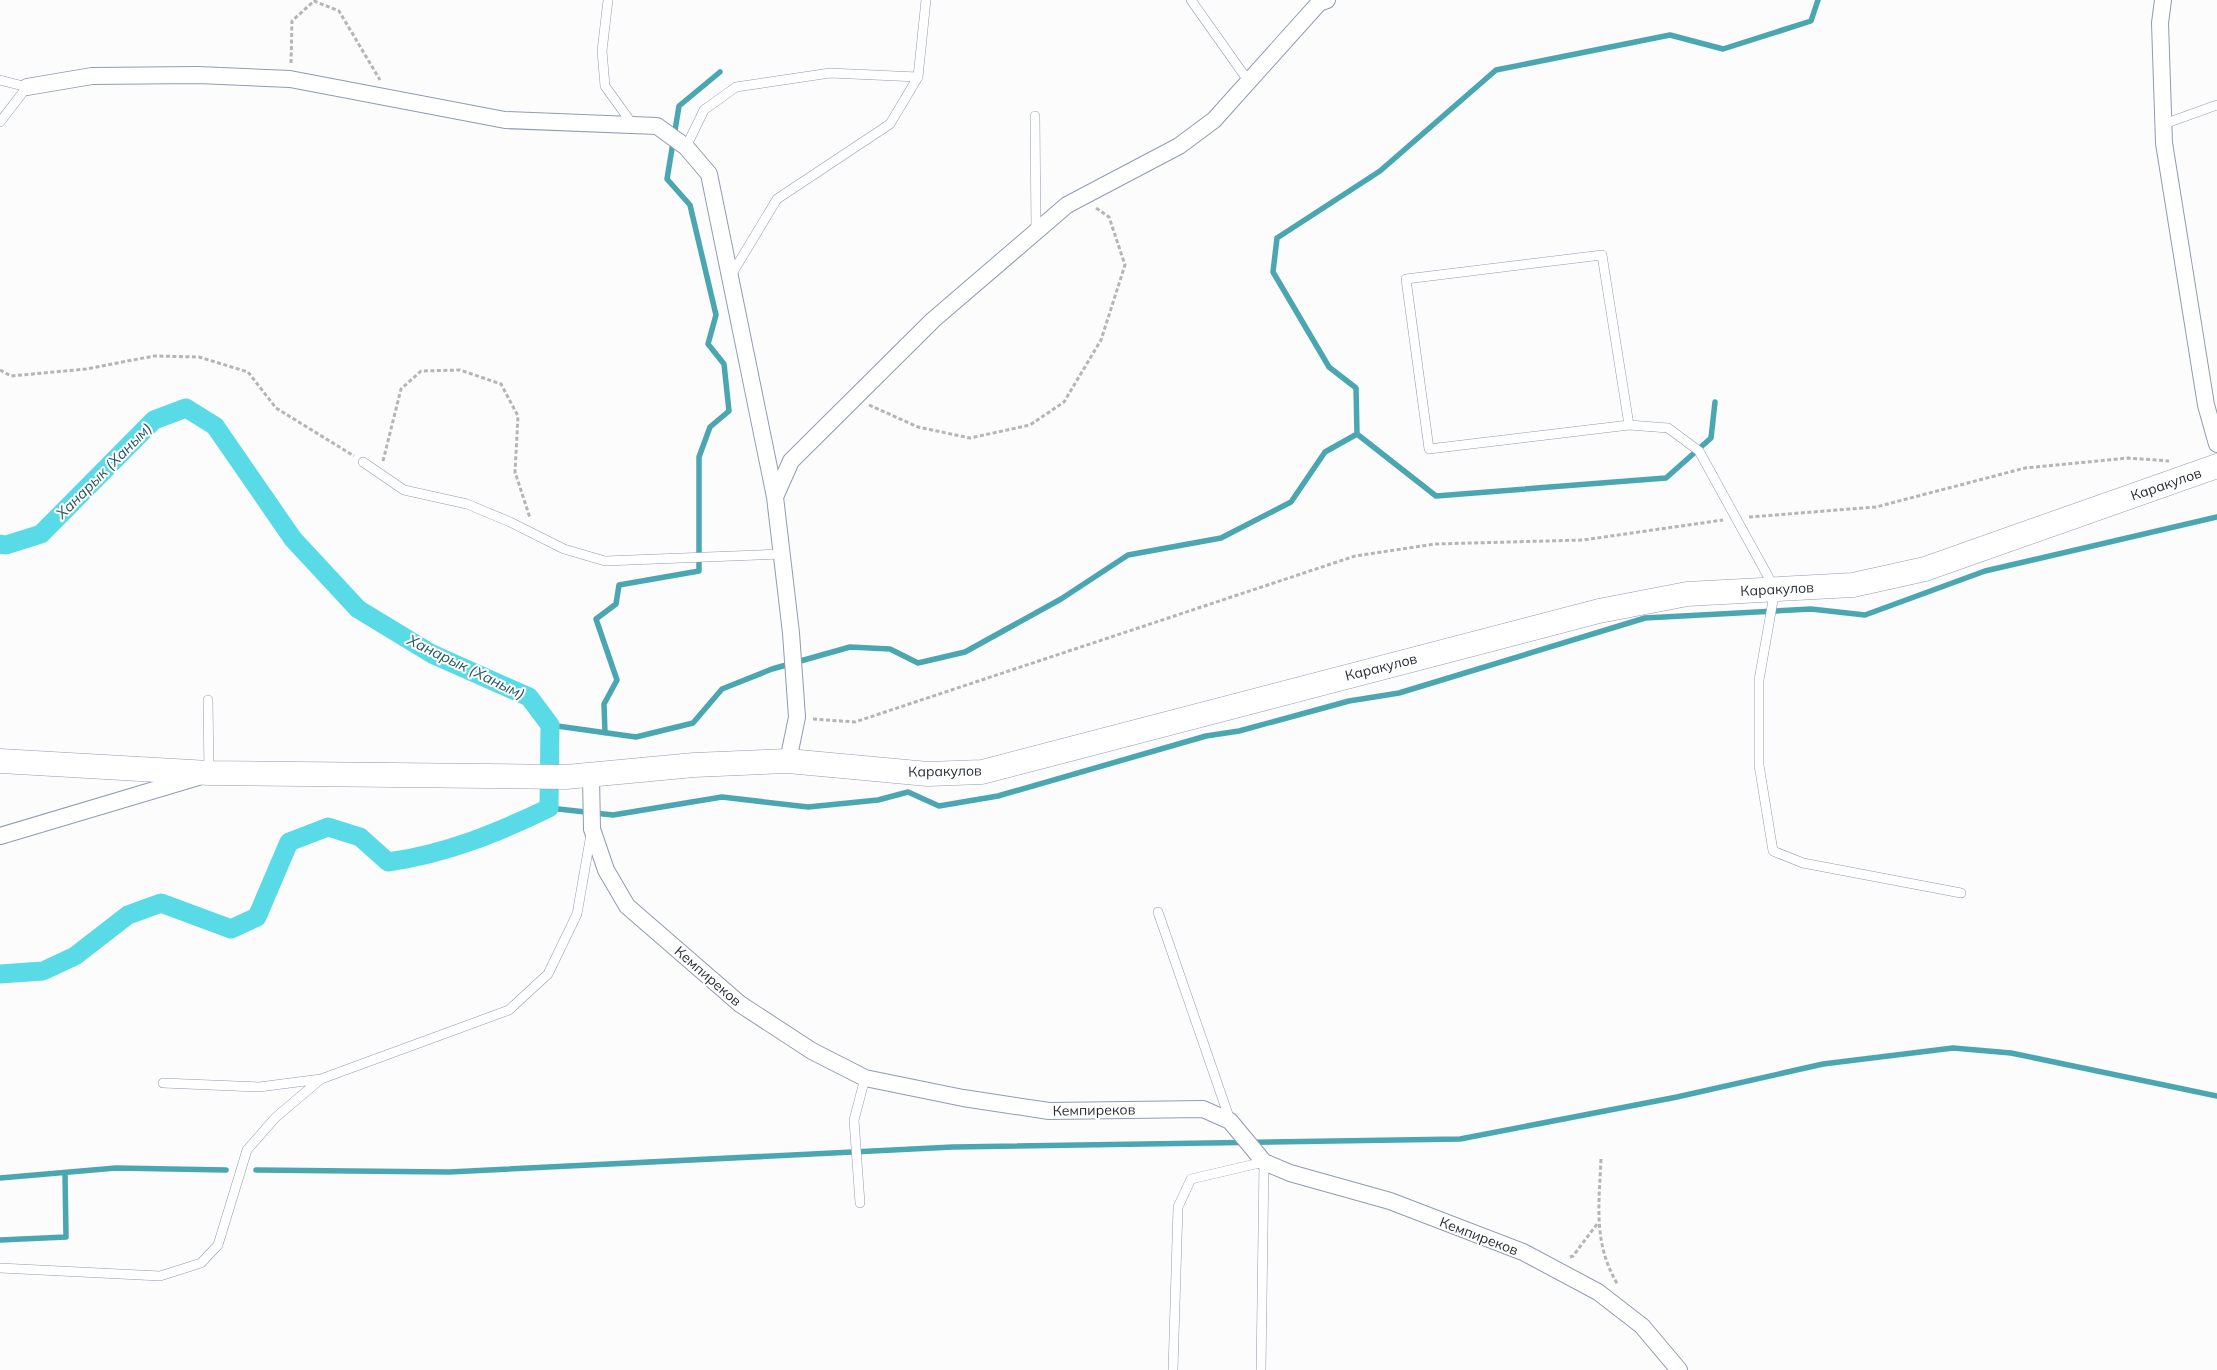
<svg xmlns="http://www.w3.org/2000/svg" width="2217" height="1370" font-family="Mulish,sans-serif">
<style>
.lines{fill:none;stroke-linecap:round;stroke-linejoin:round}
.stream{stroke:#4aa7b2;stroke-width:5.5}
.canal{stroke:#59dbe7;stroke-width:19}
.lane-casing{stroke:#909cb2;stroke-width:10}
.street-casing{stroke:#909cb2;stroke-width:18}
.secondary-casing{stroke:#909cb2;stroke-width:25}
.path{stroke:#b3b5b8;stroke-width:3;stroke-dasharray:4 2.5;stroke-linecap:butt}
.lane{stroke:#fff;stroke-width:9}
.street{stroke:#fff;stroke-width:16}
.secondary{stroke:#fff;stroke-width:24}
.labels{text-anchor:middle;stroke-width:4;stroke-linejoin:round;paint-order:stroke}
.street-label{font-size:14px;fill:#282d36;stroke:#fff}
.water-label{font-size:15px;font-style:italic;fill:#23595f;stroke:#fff}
</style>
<rect width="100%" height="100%" fill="#fcfcfc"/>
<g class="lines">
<!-- stream -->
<path class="stream" d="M1357,434L1356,388L1329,367L1273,272L1277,238L1380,171L1496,70L1670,35L1723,49L1811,21L1818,0
M550,725L636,737L693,723L722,689L772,669L850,647L890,649L918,663L965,652L1061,599L1128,555L1221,538L1291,502L1325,452L1357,434L1436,496L1666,478L1711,438L1715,402
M605,733L604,704L617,680L596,619L616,604L619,585L699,571V457L710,427L729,411L724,364L708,344L716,315L690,205L667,179L679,106L720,72
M549,808L613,815L722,797L808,807L878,800L908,792L939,806L998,796L1206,736L1239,731L1349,701L1399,693L1645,618L1811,609L1865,615L1985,571L2217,517
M256,1170L449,1172L953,1147L1460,1139L1677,1097L1823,1064L1953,1048L2011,1053L2217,1096
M0,1178L116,1168L226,1170
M0,1240L66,1237L65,1173"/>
<!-- canal -->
<path class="canal" d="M0,544L6,545L41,534L154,420L186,408L215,426L293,539L358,609L432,654L529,697L550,725L549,808C497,833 446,854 388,862L360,837L328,827L289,842L257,917L231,929L161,903L128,915L75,956L43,971L0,974"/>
<!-- lane casing -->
<g class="lane-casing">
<path id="lane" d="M608,0L602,51L605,86L633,125
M1191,0L1249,82
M0,80L27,87L0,122
M1035,116L1036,232
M2164,124L2217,105
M686,147L704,110L736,87L830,73L918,77L926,0
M730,277L777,199L890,124L918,77
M1629,425L1602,255L1406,279L1429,449L1629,425L1668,428L1699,451L1775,589L1759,680V765L1773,851L1803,863L1961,893
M363,462L404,490L467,504L510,522L564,549L605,561L781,554
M208,700L209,773
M1158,912L1230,1120
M163,1083L259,1087L321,1079L509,1010L548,974L577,914L591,834
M860,1203L854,1120L865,1078
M0,1268L160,1276L201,1263L218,1245L247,1150L276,1117L321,1079
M1173,1370L1178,1207L1191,1179L1264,1162L1261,1370"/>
</g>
<!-- street casing -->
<g class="street-casing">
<path id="street" d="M2163,0L2160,23L2164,143L2206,405L2217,444
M27,87L92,76L198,75L290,79L505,120L657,126L686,147L709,174L775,497L791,633L797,717L788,761
M775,497L791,461L933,320L1067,205L1179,146L1214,120L1319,3L1327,0
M591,776L592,829L606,870L627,906L740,1004L812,1051L865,1078L963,1098L1049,1111L1203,1109L1230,1121L1264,1162L1290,1173L1390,1201L1523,1252L1598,1292L1642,1326L1679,1370
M0,836L198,777"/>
</g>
<!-- secondary casing -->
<g class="secondary-casing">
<path id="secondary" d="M0,761L209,773L566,777L694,765L788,761L928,774L982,772L1599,611L1687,594L1853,585L1925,569L2217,466"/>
</g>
<!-- path -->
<path class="path" d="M291,63L292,21L314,1L339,11L380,80
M0,370L11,376L86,369L154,356L199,357L248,372L276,408L354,456
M869,405L918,427L970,438L1030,425L1064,402L1101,340L1125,265L1109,217L1096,208
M383,461L401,389L421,371L460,370L501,384L518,416L515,472L530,518
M1749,517L1876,507L2025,468L2128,458L2169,461
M813,719L855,722L1355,556L1435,544L1583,540L1723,520
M1601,1159C1599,1205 1593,1244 1618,1285
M1570,1257L1573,1256L1597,1224"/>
<!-- lane -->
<use href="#lane" class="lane"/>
<!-- street -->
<use href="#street" class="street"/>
<!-- secondary -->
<use href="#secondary" class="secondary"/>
</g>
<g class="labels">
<!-- street labels -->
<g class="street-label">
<text transform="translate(2166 484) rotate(-19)" y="5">Каракулов</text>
<text transform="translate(1777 589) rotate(-3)" y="5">Каракулов</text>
<text transform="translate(1381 667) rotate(-14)" y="5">Каракулов</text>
<text transform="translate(945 771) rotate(-1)" y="5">Каракулов</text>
<text transform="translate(708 976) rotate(41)" y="5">Кемпиреков</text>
<text transform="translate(1094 1110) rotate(-1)" y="5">Кемпиреков</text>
<text transform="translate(1479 1236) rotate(21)" y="5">Кемпиреков</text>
</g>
<!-- water labels -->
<g class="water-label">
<text transform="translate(104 471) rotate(-45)" y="5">Ханарык (Ханым)</text>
<text transform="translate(466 667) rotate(26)" y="5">Ханарык (Ханым)</text>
</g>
</g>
</svg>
